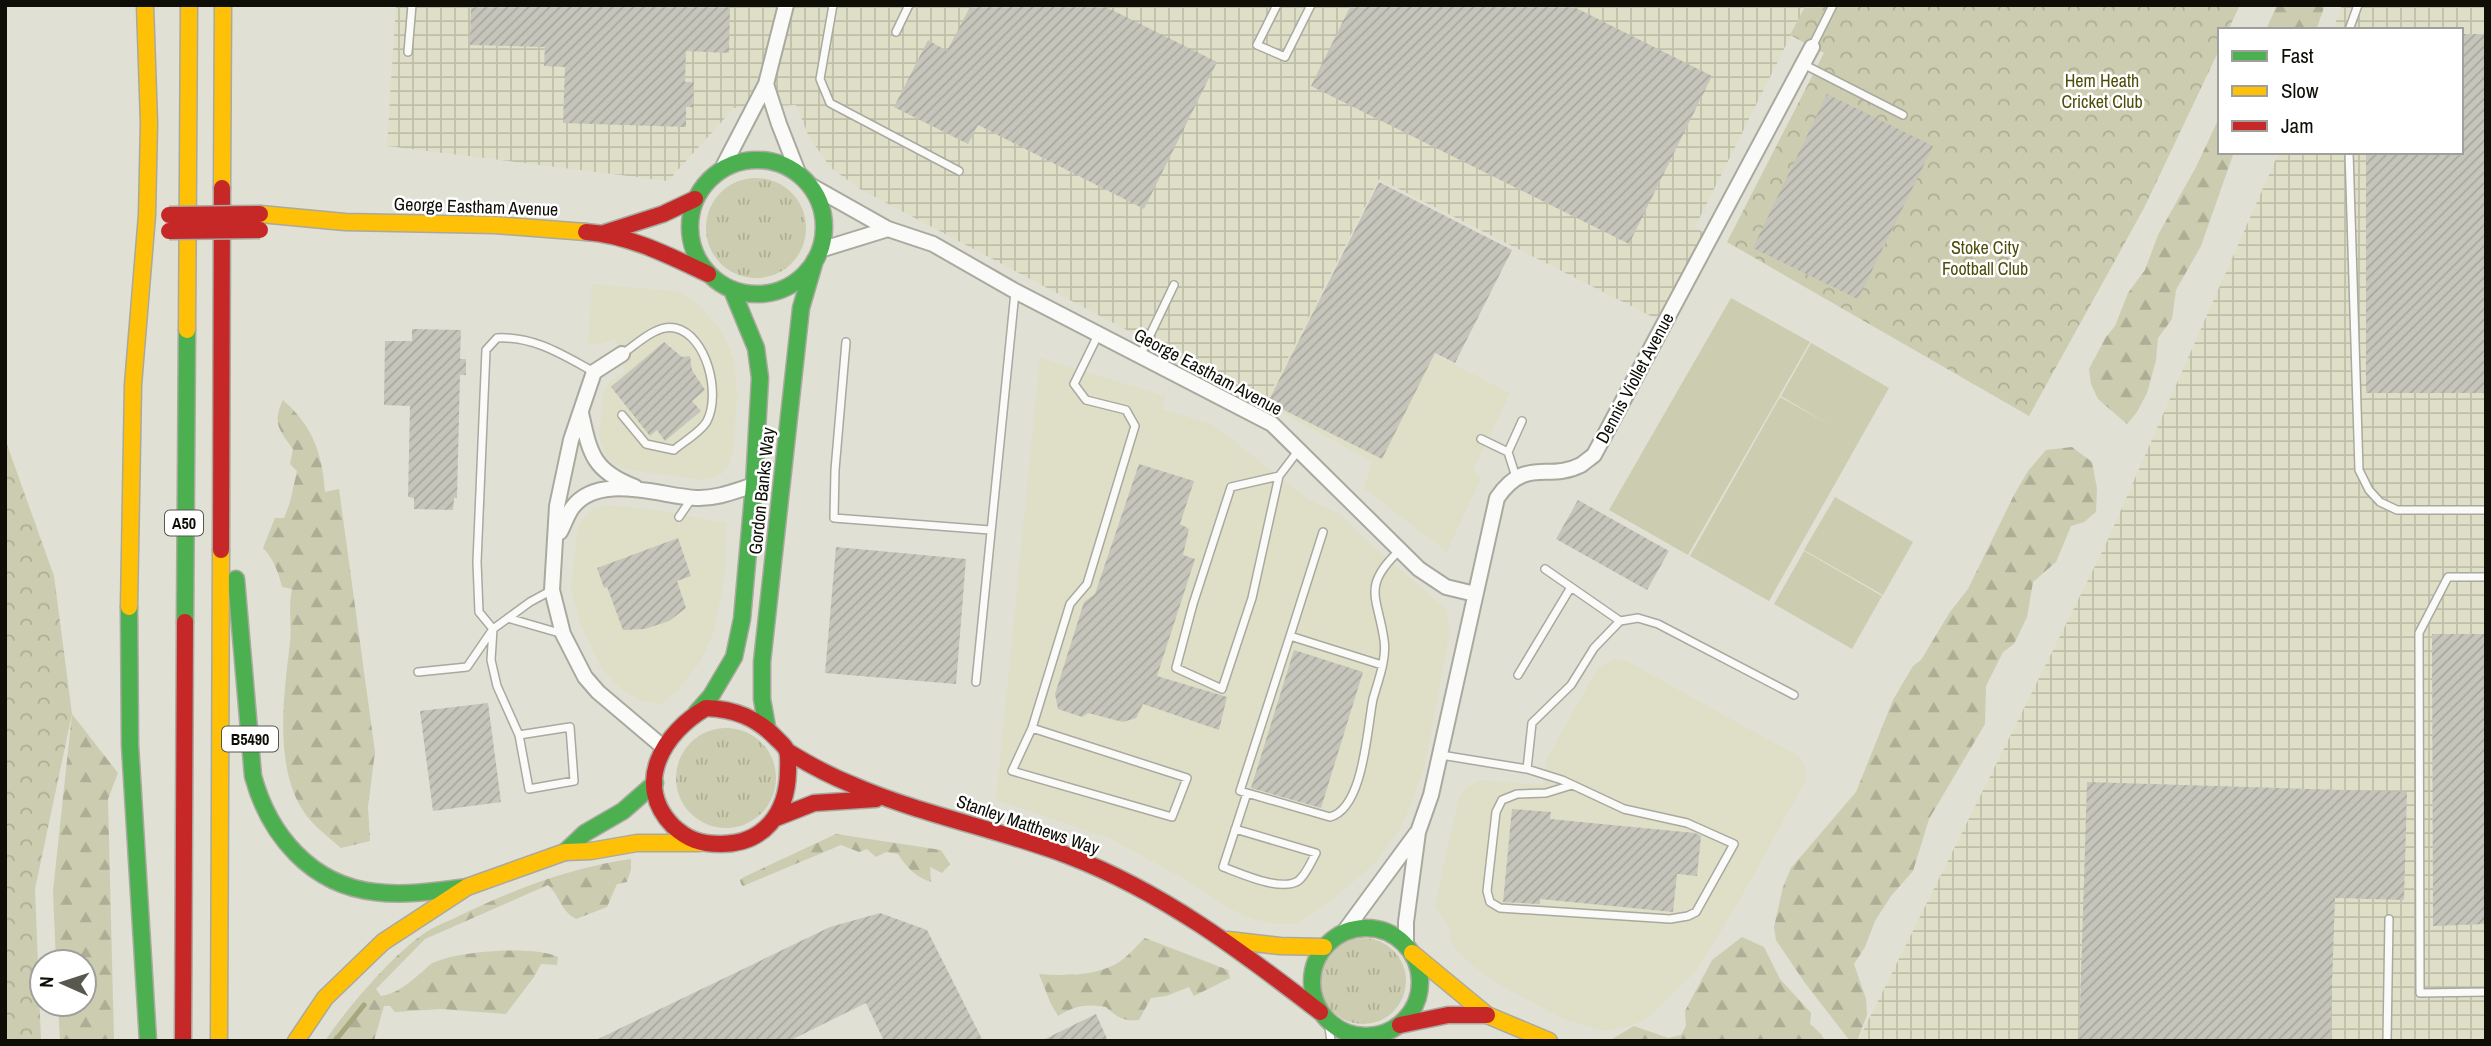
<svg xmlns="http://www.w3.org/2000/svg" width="2491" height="1046" font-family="'Archivo Narrow',sans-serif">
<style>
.built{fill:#dfdfc8}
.industrial{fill:url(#industrial-grid)}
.grass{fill:url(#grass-tufts)}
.forest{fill:url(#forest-firs)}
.park{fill:url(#park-crowns)}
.pitch{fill:#ccccb0}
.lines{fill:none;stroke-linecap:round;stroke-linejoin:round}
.stream{stroke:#a7a77e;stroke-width:5}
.building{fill:url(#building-hatch)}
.lane-casing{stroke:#a9a99f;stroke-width:10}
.street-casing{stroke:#a9a99f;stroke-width:18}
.fast-casing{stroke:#a9a99f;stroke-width:19}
.slow-casing{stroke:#a9a99f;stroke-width:19}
.jam-casing{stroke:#a9a99f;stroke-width:19}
.lane{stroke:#fafaf9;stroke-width:7}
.street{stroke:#fafaf9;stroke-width:14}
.fast{stroke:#4caf50;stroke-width:16}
.slow{stroke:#ffc107;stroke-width:16}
.jam{stroke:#c62828;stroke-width:16}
.jam-bridge-casing{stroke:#a9a99f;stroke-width:19;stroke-linecap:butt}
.jam-bridge{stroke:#c62828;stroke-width:16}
.labels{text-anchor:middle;stroke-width:5;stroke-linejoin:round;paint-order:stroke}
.shield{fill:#fff;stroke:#565651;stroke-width:2}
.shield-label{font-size:16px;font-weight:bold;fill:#0e0e07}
.park-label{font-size:18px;fill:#4f4d0b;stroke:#fff}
.street-label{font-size:18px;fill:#0e0e07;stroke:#fff}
</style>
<defs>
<pattern id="industrial-grid" width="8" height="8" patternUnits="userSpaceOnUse" patternTransform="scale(1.75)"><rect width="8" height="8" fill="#dfdfc8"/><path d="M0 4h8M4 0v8" fill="none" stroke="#bebeaa"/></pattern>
<pattern id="grass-tufts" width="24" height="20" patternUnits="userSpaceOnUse" patternTransform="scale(1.75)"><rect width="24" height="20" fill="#ccccb0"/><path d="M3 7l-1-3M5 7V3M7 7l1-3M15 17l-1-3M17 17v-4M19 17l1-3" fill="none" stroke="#aeae96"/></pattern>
<pattern id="forest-firs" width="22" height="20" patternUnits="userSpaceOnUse" patternTransform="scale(1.75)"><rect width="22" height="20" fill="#ccccb0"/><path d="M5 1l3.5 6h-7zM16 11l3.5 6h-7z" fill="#aeae96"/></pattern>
<pattern id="park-crowns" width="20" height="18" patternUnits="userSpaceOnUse" patternTransform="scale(1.75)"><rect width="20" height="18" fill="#ccccb0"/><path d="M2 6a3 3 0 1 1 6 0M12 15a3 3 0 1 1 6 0" fill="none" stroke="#aeae96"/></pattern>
<pattern id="building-hatch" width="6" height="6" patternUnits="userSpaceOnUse" patternTransform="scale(1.75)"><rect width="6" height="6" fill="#c5c5bb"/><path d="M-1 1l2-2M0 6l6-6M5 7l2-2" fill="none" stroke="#a8a89f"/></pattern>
</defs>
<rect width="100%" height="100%" fill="#e0e0d4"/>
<!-- built -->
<path class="built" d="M592,284L677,291L699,305L722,331L734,360L737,395L733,452L727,469L717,477L703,480L624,469L613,463L606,456L599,436L604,391L611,381L625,372L616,339L598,345L588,343Z
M1319,296L1510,393L1473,470L1481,478L1447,552L1364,488L1372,462L1265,403Z
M1040,358L1166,396L1162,409L1212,424L1309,500L1340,514L1369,543L1446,609L1450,630L1424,770L1402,826L1376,862L1327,904L1297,924H1276L1253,919L1222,905L1185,879L1109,838L996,800Z
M608,505L656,510L726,523L725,572L714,632L700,662L678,690L660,705L637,699L621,689L602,669L581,626L571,590L578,525L592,509Z
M1614,659L1625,660L1800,757L1805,767V782L1735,908L1696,971L1647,1019L1624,1028L1603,1031L1564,1019L1505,988L1473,966L1455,949L1450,938V929L1435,905L1459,797L1467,787L1481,780L1543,785L1547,758L1598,668Z"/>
<!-- industrial -->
<path class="industrial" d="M396,5H1806L1695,227L1706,234L1657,319L1379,179L1265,403L860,189L831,168L809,137L796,105L734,108L668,181L387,146Z
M2342,5H2486V1041H1858L2105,546L2279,152H2461V30H2333Z"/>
<!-- grass -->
<path class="grass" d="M706 228a50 50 0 1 1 100 0a50 50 0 1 1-100 0Z
M676 778a50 50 0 1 1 100 0a50 50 0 1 1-100 0Z
M1320 981a43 43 0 1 1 86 0a43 43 0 1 1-86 0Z"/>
<!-- forest -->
<path class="forest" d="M2277,5H2325L2316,30H2266Z
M2220,116V152H2234L2201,246L2176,290L2172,319L2158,338L2156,360L2147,393L2137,412L2127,424L2098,399L2091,384L2089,369L2106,337L2115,326L2128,293L2145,270L2158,235L2196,167Z
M283,400C313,427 322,452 325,492L339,489L375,752L368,807L370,841L341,848C327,836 312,825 302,809C274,764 284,693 290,643C292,625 288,607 292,589L282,587C279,573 273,558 263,548L275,518H284L290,502L297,471L290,464L293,449C279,430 272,423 283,400Z
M2072,447L2092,462L2097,488L2096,512L2084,522L2071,526L2056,562L2033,582L2027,617L2014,644L2003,652L1986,686L1985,724L1929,819L1913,871L1891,896L1875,921L1865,947L1854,964L1866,999L1867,1015L1857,1041H1850L1805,983L1776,940L1774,927L1783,887L1791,868L1856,792L1893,700L1913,666L1921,660L1950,612L1968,589L2014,495L2028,471L2046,450Z
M72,714L118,773L108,799L114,1041H60L58,1004H84V962H56L53,891Z
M836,834L941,850L950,864L942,873L930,867L931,882C916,877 907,868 898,854L886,852L876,857L867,849L859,852L841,845L743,886L741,884L740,880L744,877Z
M631,859V869L627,882L617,884L607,907L576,919C559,909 561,897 548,885L425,939L376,989L381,996C397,994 410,982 422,972C426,969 430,963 435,962C459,951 535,945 558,957L557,965L541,964L534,977L506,1014L441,1009L395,1012L390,1006H384L374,1041H325C347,1008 397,949 431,929C438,925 447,922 455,918C512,890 568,868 631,859Z
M1742,937L1764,947L1780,979L1811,1013L1810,1024L1821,1034L1825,1041H1609L1634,1026L1668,1038L1681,1035L1686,1026L1685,1011L1712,960Z
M1145,938L1228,970L1230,978L1194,996L1189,987L1166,996L1151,998L1139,1020C1125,1022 1116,1017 1106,1007C1085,1004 1077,1005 1058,1016L1051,1004L1039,974C1065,976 1093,976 1116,964C1127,958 1136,946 1145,938Z"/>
<!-- park -->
<path class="park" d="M1806,5H2240L2228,30H2220V48L2144,208L2029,416L1727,242L1824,53L1790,35Z
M5,439L54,576L72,714L35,889L41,1041H5Z"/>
<!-- pitch -->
<path class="pitch" d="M1731,298L1810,342L1688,555L1609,510Z
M1811,343L1889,388L1769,601L1690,556L1780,397L1830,425L1781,396Z
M1835,497L1913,542L1883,595L1804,550Z
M1804,551L1882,596L1852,649L1774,604Z"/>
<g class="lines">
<!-- stream -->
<path class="stream" d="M335,1041L364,1005"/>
</g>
<!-- building -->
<path class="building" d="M471,5H730L729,53L686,51L685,82H694L693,107H686V127L563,123L565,67L544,66L545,47L470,45Z
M971,5H1102L1217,62L1144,209L978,125L968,144L894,107L928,40L947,51Z
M1351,5H1570L1712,76L1629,244L1311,86Z
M2461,34H2486V393H2366V152H2461Z
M1827,94L1933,146L1858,299L1753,248Z
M1379,182L1512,250L1455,363L1435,353L1382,459L1268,402Z
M412,329L461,330L460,359H466V375H460L457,498H454L453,510L414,509V498L408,497L410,406L384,405L385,341H412Z
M664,342L682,357L690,356L692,370L705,390L692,401L701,411L665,441L657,430L650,436L611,387Z
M1139,464L1194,481L1180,524L1189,529L1183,555L1195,559L1157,676L1227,697L1219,730L1143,704L1136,718L1123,722L1088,713L1082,717L1058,709L1055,694L1084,602L1095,594Z
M1578,500L1669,551L1647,590L1556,539Z
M678,538L691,576L677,581L686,608L669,621L645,629L623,630L607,587L604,588L597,568Z
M836,547L966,559L956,684L825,673Z
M2432,634H2486V924L2433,926Z
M1294,650L1363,672L1321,808L1251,788Z
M488,703L501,802L433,811L420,711Z
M2087,782L2407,792L2404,900L2335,898L2330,1041H2079Z
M1512,809L1551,812L1550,819L1695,833L1701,836L1697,876L1677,874L1673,912L1540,899V904L1503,902Z
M880,913L927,930L983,1041H884L866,1003L789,1041H594L830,927Z
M1096,1014L1108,1041H1041Z"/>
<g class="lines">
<!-- lane casing -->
<g class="lane-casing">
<path id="lane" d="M833,5L820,79L830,103L959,171
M1277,5L1257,45L1285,57L1311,5
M2349,30L2358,5
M896,32L909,5
M1812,47L1833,5
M408,52L412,5
M1803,64L1903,115
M2349,152L2359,470L2369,490L2380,502L2397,510H2486
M846,342L835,470L834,518L990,530
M1140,356L1174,285
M622,415L646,444L674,450C683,442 701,432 707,421C721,394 707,335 675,328C656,324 636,345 622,354
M1481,439L1508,452L1516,477
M1508,452L1522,421
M1279,476L1231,487L1193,604L1176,668L1222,689L1252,598L1279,476L1298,451
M679,517L692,498
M1545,569L1620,621
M2486,577H2448L2419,633L2420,993L2486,992
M508,618L563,634
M1290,636L1323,532
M1382,665L1290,636L1240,791L1330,817C1364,808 1367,728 1373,699C1378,681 1387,659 1384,640C1378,597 1361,587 1399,551
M418,672L467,667L493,629L530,602L552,590
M1518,675L1571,587
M976,682L1015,292
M1032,728L1187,778L1172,817L1012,771L1032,728L1070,604L1087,584L1135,426L1126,410L1086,400L1074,384L1098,335
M519,735L570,727L574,781L529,789L519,735L497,686L491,660L493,629L479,612L477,562L486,350L497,338C534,336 563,355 594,372
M1441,755L1527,769L1562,780L1624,809L1687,823L1734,844L1696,912L1688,916L1670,919L1500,908L1490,902L1487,891L1496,812L1502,800L1517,794L1546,793L1572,785
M1527,769L1532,723L1571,685L1594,648L1620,621L1638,618L1658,624L1794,695
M1235,829L1316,853C1311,862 1306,875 1298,881C1280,892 1240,873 1223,867L1247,793
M1328,1021L1331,1041
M1380,1041L1387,1032
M2387,1041L2389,919"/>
</g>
<!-- street casing -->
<g class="street-casing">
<path id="street" d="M766,84L779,124L797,170
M724,165L766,84L786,5
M810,185L888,229L933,244L1015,291L1272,424L1419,569L1446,587L1475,594
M820,250L888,229
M622,354L594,372L571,440L557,506L552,590L563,634L585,677L598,692L663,747
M581,413C590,454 593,471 635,487
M560,532C564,525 567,515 572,508C598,472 660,496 696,498C716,499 735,491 754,485
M1344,932L1416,834
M1406,946V922L1418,832L1431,795L1497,498C1526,456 1547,482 1581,465C1585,462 1590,458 1594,455L1812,47"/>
</g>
<!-- fast casing -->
<g class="fast-casing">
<path id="fast" d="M690 227a67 67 0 1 1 134 0a67 67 0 1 1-134 0Z
M236,579L253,776C269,835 311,885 375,892C405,896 437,891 467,887
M129,607L130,745L148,1041
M185,622L187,330
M696,713L711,696L734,657L742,619L754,485L760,378L756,348L732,290
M767,727L762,699V662L801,308L815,260
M565,852L585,833L623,811L655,783
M1312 982a54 54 0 1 1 108 0a54 54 0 1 1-108 0Z"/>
</g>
<!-- slow casing -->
<g class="slow-casing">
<path id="slow" d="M222,188L223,5
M260,214L345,222L495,225L586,232
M187,330L189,5
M129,607L133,385L147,215L149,123L145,5
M1228,940L1280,946L1324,947
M1412,953L1487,1015L1549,1041
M219,1041L221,550
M296,1041L325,998L383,942L467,887L565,852L591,851L637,843H700"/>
</g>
<!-- jam casing -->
<g class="jam-casing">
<path id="jam" d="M586,232C629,235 670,256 708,274
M604,233L663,214L695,199
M221,550L222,188
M706,708C735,709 757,718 777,739C780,742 785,746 787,751C789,757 788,766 788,772C787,813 764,844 721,844C701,844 688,840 673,826C632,784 664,732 706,708Z
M787,751C808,764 830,776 853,785C922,815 998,829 1069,856C1163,892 1241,951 1320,1012
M776,818L814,803L876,799
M1400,1025L1448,1015H1487
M183,1041L185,622"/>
</g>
<!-- lane -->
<use href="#lane" class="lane"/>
<!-- street -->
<use href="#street" class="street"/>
<!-- fast -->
<use href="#fast" class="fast"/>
<!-- slow -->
<use href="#slow" class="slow"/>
<!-- jam -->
<use href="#jam" class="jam"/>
<!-- jam-bridge casing -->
<g class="jam-bridge-casing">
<path id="jam-bridge" d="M169,215L260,214
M169,231L260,230"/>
</g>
<!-- jam-bridge -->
<use href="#jam-bridge" class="jam-bridge"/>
</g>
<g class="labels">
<!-- shield labels -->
<g class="shield">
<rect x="165" y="510.5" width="38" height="25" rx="5"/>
<rect x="222" y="726.5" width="56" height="25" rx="5"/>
</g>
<g class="shield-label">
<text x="184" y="529">A50</text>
<text x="250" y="745">B5490</text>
</g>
<!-- park labels -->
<g class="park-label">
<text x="2102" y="87">Hem Heath<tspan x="2102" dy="21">Cricket Club</tspan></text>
<text x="1985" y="254">Stoke City<tspan x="1985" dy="21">Football Club</tspan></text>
</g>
<!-- street labels -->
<g class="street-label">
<text transform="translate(476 207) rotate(2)" y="6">George Eastham Avenue</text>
<text transform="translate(1208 372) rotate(28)" y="6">George Eastham Avenue</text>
<text transform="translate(1635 378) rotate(-62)" y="6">Dennis Viollet Avenue</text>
<text transform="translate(762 491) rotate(-84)" y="6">Gordon Banks Way</text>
<text transform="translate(1028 825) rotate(19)" y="6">Stanley Matthews Way</text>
</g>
</g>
<!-- border -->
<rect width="2491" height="1046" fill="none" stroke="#0e0e07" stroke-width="14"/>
<!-- legend -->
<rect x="2218" y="28" width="245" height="126" fill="#ffffff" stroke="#9f9f9c" stroke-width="2"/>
<rect x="2232" y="51" width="35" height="10" fill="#4caf50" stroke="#9f9f9c" stroke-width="2"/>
<text x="2281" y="63" font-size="21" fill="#0e0e07">Fast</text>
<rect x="2232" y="86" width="35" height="10" fill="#ffc107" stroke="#9f9f9c" stroke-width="2"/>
<text x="2281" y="98" font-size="21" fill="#0e0e07">Slow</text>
<rect x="2232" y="121" width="35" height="10" fill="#c62828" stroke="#9f9f9c" stroke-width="2"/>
<text x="2281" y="133" font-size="21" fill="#0e0e07">Jam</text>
<!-- north arrow -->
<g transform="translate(63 983) rotate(273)"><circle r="33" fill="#ffffff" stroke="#9f9f9c" stroke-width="2"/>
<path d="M0-5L12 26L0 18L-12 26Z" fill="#58584f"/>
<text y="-10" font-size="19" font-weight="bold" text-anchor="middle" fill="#0e0e07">N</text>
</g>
</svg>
